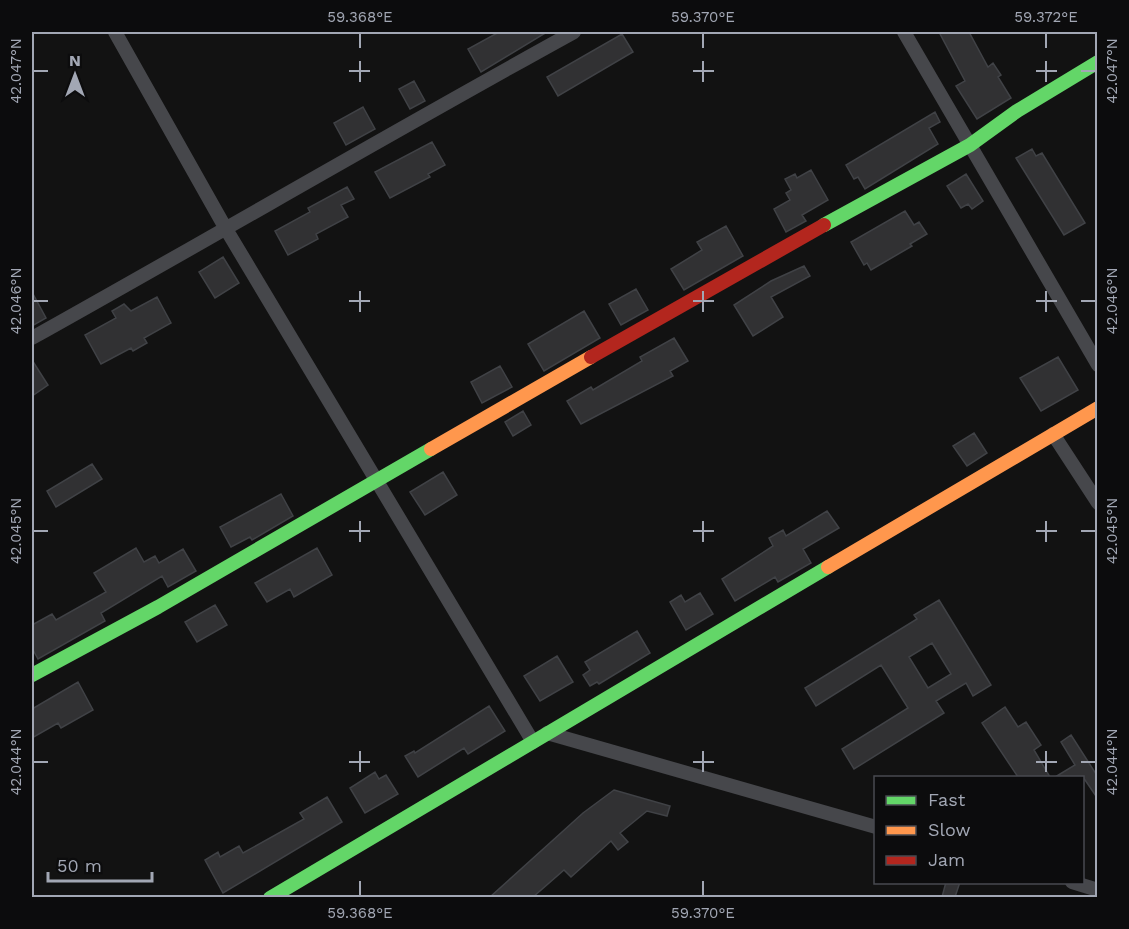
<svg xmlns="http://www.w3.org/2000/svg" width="1129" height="929" font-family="'Work Sans',sans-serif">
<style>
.building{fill:#313133;stroke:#404246;stroke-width:1.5;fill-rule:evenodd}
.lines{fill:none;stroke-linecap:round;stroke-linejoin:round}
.street{stroke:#46474b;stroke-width:14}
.fast{stroke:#63d668;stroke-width:14}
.slow{stroke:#ff974d;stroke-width:14}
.jam{stroke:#b3261e;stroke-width:14}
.ticks{fill:none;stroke:#a2a7b4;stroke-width:2}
.neatline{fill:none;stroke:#a2a7b4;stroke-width:2}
.ticks-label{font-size:15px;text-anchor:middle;fill:#a2a7b4}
</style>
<rect width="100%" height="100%" fill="#121212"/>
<!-- building -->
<path class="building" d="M499,32H547L481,72L468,49Z
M939,32H969L988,67L993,63L1001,75L998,77L1011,98L977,119L956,86L965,81Z
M622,34L633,52L558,96L547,77Z
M414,81L425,101L410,109L399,89Z
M363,107L375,129L346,145L334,123Z
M935,112L940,122L929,128L938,144L865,189L858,177L854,179L846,165Z
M432,142L445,165L428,174L430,177L390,198L375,172Z
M1032,149L1036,156L1042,153L1085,223L1064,235L1016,158Z
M811,170L828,200L802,215L806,221L786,232L774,209L790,200L786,193L791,190L785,179L795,174L797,178Z
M966,174L983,201L972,209L968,204L961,208L947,186Z
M347,187L354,199L341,205L348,217L316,234L318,239L288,255L275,231L310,212L308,208Z
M905,211L914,225L919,222L927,234L910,244L912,246L871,270L867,263L864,265L851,242Z
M726,226L743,256L684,290L671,269L702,250L697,242Z
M223,257L239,283L215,298L199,272Z
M804,266L810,276L771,297L783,317L753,336L734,305L771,281Z
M636,289L648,310L621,325L609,304Z
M32,292L46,318L32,326Z
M157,297L171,323L144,338L147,343L133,351L131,348L101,364L85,335L116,318L112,311L124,304L131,311Z
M584,311L600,338L544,371L528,344Z
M674,338L688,361L670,371L673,376L581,424L567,401L591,387L593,390L642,361L640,357Z
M1058,357L1078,390L1041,411L1020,378Z
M32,360L48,385L32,396Z
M500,366L512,387L482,403L471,382Z
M523,411L531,425L513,436L505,422Z
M974,433L987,453L967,466L953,446Z
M92,464L102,479L56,507L47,491Z
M443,472L457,495L425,515L410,492Z
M281,494L293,516L252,540L250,537L231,547L220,527Z
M827,511L839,528L803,549L811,563L778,582L775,577L735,601L722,579L773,546L769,538L783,530L786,536Z
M136,548L144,562L155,556L159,563L183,549L196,571L168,587L162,576L101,613L105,621L38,659L32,648V625L52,614L56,620L106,592L94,573Z
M317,548L332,575L294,597L290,589L267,602L255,583Z
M700,593L713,614L686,630L670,602L681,595L685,602Z
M939,600L991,685L973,696L966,683L936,701L944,713L854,769L842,749L908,708L881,665L816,706L805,688L917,619L914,615ZM932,643L951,674L928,688L909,657Z
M215,605L227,625L197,642L185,622Z
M637,631L650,653L599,684L597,682L590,686L583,675L590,670L585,662Z
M557,656L573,682L540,701L524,676Z
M78,682L93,710L61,728L58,723L32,738V709Z
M489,706L505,731L468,754L464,748L418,777L405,756L414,751L415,753Z
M1005,707L1018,727L1026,722L1041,745L1034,750L1050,777H1018L982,723Z
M1071,735L1098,777V799L1083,777H1055L1075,765L1061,742Z
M375,772L379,779L386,775L398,794L365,813L350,788Z
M614,790L670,806L667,816L647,811L620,833L628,842L618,850L611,841L571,877L564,870L533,897H490L583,813Z
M327,797L342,822L223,893L205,860L218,852L220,857L239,846L243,853L304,819L300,813Z
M946,882H960L955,897H942Z"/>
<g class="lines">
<!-- street -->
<path class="street" d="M115,32L226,229L533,742
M904,32L1098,365
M32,338C213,237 392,132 574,32
M1053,434L1098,503
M547,733L876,827
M1072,882L1098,890"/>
<!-- fast -->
<path class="fast" d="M824,225L970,145L1017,111L1098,62
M32,675L158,607L431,449
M270,898L828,567"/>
<!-- slow -->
<path class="slow" d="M431,449L591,357
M828,567L1098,408"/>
<!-- jam -->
<path class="jam" d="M591,357L824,225"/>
</g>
<!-- ticks -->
<path class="ticks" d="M360,33V48M703,33V48M1046,33V48M360,61V82M703,61V82M1046,61V82M33,71H48M349,71H370M693,71H714M1036,71H1057M1081,71H1096M360,291V312M703,291V312M1046,291V312M33,301H48M349,301H370M693,301H714M1036,301H1057M1081,301H1096M360,521V542M703,521V542M1046,521V542M33,531H48M349,531H370M693,531H714M1036,531H1057M1081,531H1096M360,751V772M703,751V772M1046,751V772M33,762H48M349,762H370M693,762H714M1036,762H1057M1081,762H1096M360,881V896M703,881V896"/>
<!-- border -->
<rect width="1129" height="929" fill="none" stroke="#0c0c0d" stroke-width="66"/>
<!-- legend -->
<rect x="874" y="776" width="210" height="108" fill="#0c0c0d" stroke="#484a50" stroke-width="1.5"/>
<rect x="886" y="796" width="30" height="9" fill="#63d668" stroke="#484a50" stroke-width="1.5"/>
<text x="928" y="806" font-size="18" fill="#a2a7b4">Fast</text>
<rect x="886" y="826" width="30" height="9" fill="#ff974d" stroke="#484a50" stroke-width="1.5"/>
<text x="928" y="836" font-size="18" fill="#a2a7b4">Slow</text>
<rect x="886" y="856" width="30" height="9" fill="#b3261e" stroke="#484a50" stroke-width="1.5"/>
<text x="928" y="866" font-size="18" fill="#a2a7b4">Jam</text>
<!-- north arrow -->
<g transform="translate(75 75)" stroke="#0c0c0d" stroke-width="4.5" paint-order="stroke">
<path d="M0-4.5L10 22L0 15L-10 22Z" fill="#a2a7b4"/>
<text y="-9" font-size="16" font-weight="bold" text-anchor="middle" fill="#a2a7b4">N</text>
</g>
<!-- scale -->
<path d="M48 872v9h104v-9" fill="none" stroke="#a2a7b4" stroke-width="3"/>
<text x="57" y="872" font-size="18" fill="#a2a7b4" stroke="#0c0c0d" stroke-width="4.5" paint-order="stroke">50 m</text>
<rect x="33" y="33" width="1063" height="863" class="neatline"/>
<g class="ticks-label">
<text x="360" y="22">59.368°E</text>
<text x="703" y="22">59.370°E</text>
<text x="1046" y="22">59.372°E</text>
<text transform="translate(16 71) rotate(-90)" y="5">42.047°N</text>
<text transform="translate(1112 71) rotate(-90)" y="5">42.047°N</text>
<text transform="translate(16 301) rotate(-90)" y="5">42.046°N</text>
<text transform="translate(1112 301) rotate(-90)" y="5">42.046°N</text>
<text transform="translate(16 531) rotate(-90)" y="5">42.045°N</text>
<text transform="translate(1112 531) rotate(-90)" y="5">42.045°N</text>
<text transform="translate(16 762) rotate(-90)" y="5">42.044°N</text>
<text transform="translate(1112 762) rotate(-90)" y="5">42.044°N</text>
<text x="360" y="918">59.368°E</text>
<text x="703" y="918">59.370°E</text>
</g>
</svg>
